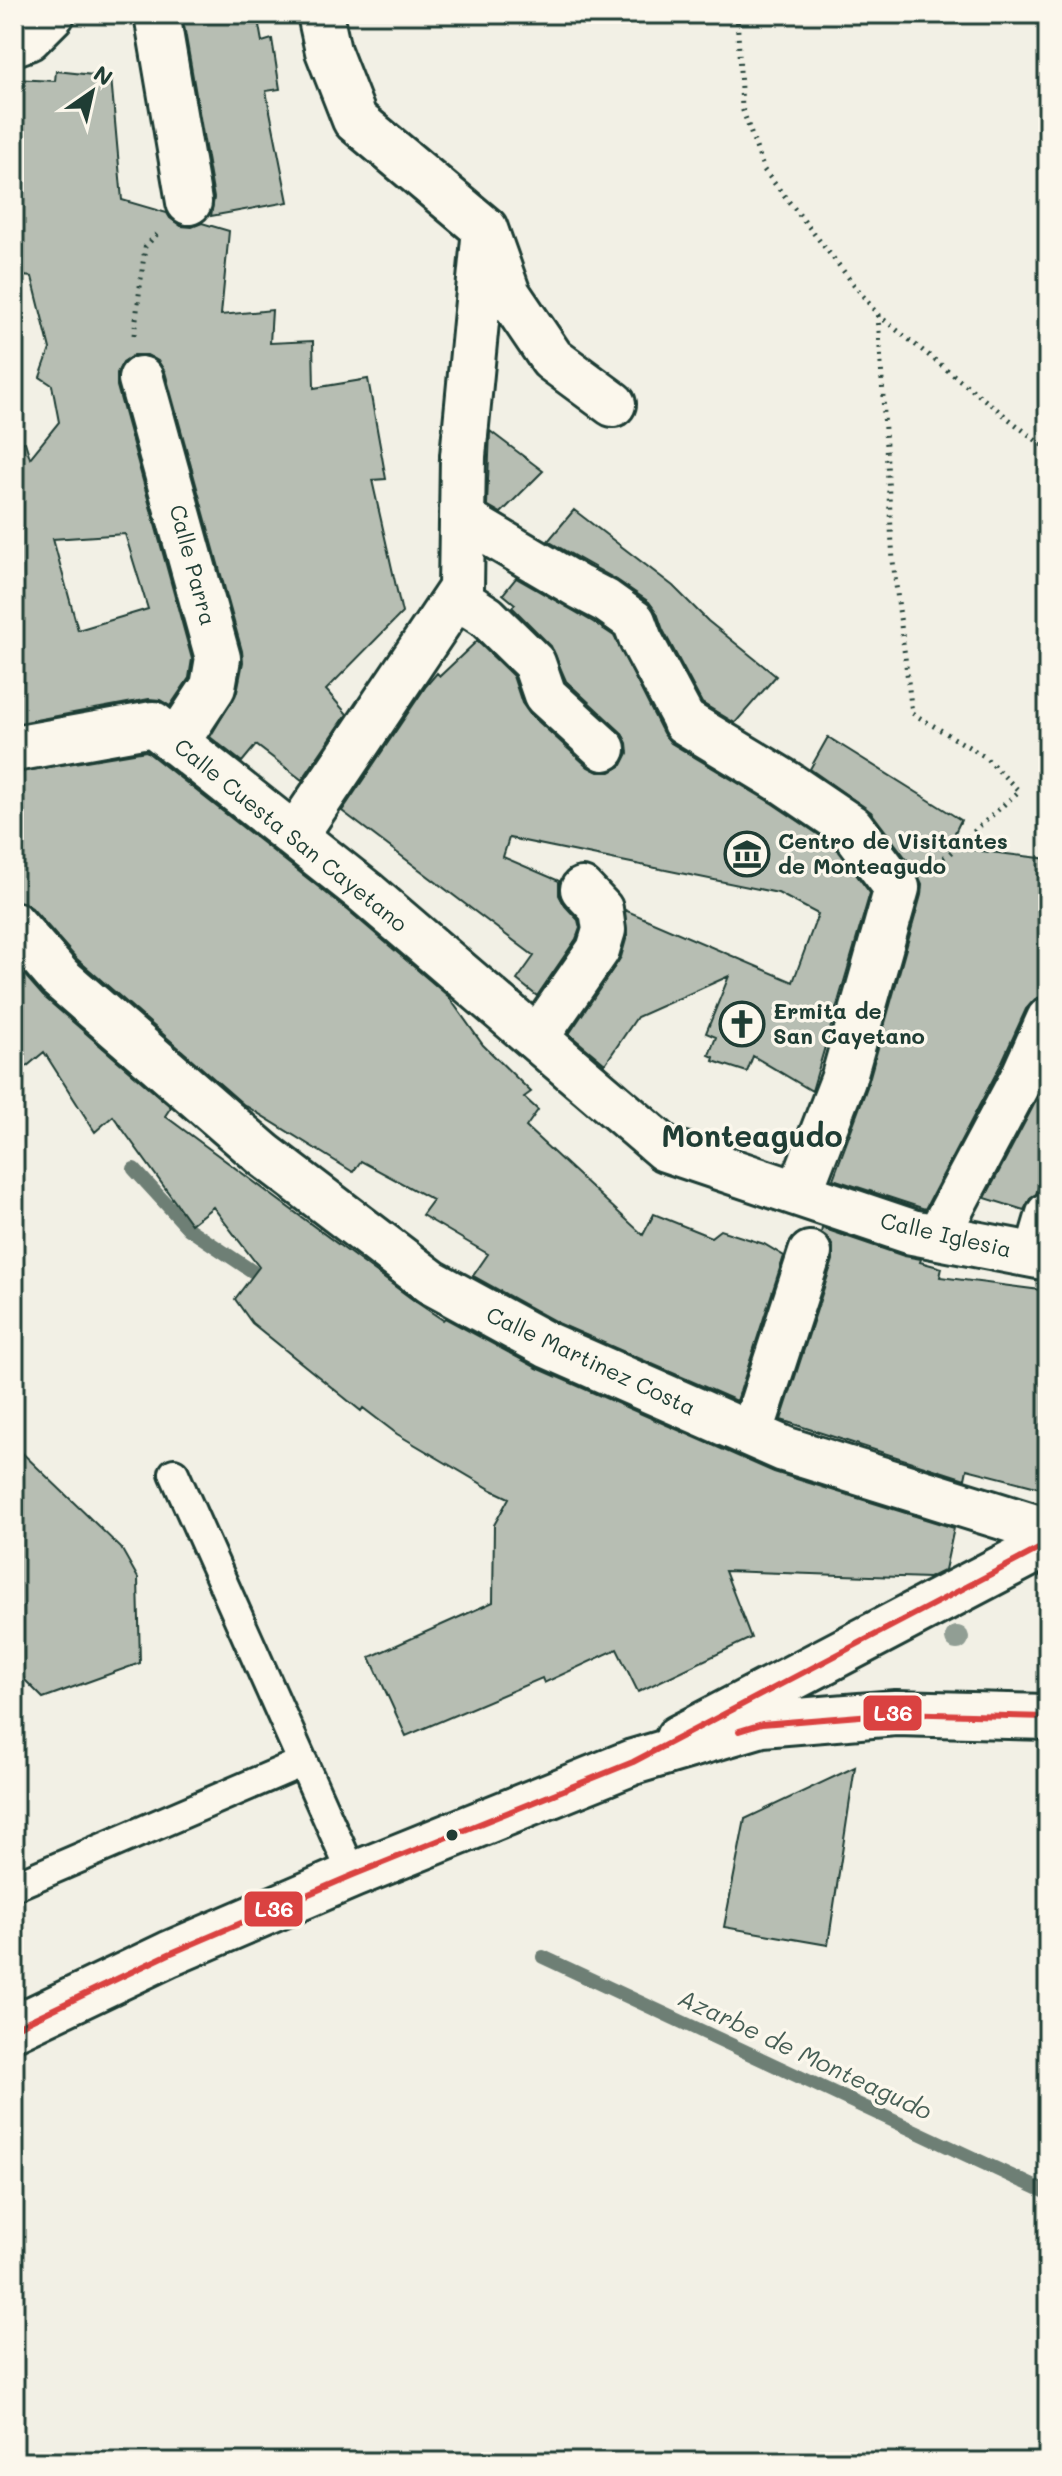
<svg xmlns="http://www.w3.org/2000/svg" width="1062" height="2476" font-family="Mali,sans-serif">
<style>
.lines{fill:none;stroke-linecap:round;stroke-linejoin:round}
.stream{stroke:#6e7f75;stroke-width:14}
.building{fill:#b7beb3;stroke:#1f3d34;stroke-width:2;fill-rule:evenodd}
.service-casing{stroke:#1f3d34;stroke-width:34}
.pedestrian-casing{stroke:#1f3d34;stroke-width:48}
.minor-casing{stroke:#1f3d34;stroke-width:50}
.primary-casing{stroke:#1f3d34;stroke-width:50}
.path{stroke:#1f3d34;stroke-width:5;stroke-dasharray:2 6;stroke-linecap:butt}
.service{stroke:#fbf7ec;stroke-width:28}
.pedestrian{stroke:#fbf7ec;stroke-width:42}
.minor{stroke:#fbf7ec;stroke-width:44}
.primary{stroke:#fbf7ec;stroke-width:44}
.bus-1-casing{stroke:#fbf7ec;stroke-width:12}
.bus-1{stroke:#da4241;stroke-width:6}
.tree{fill:#919e94}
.bus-dot{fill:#1f3d34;stroke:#fbf7ec;stroke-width:3}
.labels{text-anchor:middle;stroke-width:7;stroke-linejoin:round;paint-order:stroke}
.street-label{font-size:22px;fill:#1f3d34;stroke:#fbf7ec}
.poi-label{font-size:22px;font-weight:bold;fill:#1f3d34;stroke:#fbf7ec;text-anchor:start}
.water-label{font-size:24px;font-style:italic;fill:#465e55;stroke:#fbf7ec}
.district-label{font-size:30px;font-weight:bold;fill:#1f3d34;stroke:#fbf7ec}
.line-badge{stroke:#fbf7ec;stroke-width:3}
.badge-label{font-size:22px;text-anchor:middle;font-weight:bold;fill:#fff}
</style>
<rect width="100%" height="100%" fill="#f2f0e5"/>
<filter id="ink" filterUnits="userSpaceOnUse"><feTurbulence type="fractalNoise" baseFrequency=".0125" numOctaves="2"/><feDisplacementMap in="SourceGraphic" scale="16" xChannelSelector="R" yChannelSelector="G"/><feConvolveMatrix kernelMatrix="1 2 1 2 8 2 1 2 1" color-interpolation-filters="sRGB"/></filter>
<g filter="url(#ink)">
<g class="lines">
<!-- stream -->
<path class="stream" d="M134,1169L189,1229L252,1271
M543,1957L1048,2193"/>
</g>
<!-- building -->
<path class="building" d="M182,14H257L262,42L272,39L280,89L266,91L288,202L211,216L214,198Z
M56,71L111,77L122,200L167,213L170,218L181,226L192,227L202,223L229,231L221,315L272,310L270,343L313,341L314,388L368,379L386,479L372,480L402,613L326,690L347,714L302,780L256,745L242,762L210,737L237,692L243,662L242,651L165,372L158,361L147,355H134L123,362L117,373V386L192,659L189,678L170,706L160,700L149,699L14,724V443L25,442L30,458L59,422L52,385L40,377L50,349L32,277L14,275V79L55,81ZM125,534L148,609L78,630L53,539Z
M490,431L543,471L501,513L487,505Z
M574,510L673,586L708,621L776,676L735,723L702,703L663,630L657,613L649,602L617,580L548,541Z
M516,578L593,622L614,636L663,733L671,743L773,804L834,845L870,893L812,1091L753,1056L747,1072L713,1061L714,1057L709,1055L716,1037L706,1033L729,976L637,1017L605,1064L569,1034L621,957L627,936L625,910L793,982L818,914L778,893L509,838L503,857L559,881V895L565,906L578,920L580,928L576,939L537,996L517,980L534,956L342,811L426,686L437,673L440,676L477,641L513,676L522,703L529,713L588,767L598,772H610L622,765L628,753L627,743L621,732L566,681L551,646L512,607L515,604L503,594Z
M828,737L961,820L948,847L1048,859V995L1035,999L1026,1009L1000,1066L925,1209L833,1179L867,1087L921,895L922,884L917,873L871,812L810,769Z
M146,751L349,911L448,996L483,1045L531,1092L524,1097L538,1110L526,1127L643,1235L654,1214L711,1237L720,1230L764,1244L784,1256L737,1401L558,1323L473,1276L488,1254L422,1215L433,1200L361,1161L353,1172L243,1104L77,959L32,908L23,902L14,901V773Z
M14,963L43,996L171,1107L165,1116L416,1302L443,1320L445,1318L537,1368L774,1472L954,1528L945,1570L929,1578L725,1571L751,1638L638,1692L617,1649L544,1683L542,1678L406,1736L370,1657L493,1602L494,1525L509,1498L492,1490L397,1434L363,1408L361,1411L252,1323L235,1299L259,1267L213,1207L191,1224L113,1116L95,1132L44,1052L14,1077Z
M1048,1078V1161L1036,1194L1031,1197L1024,1210L985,1198Z
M822,1228L904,1256L921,1259L920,1262L942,1268L940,1277L1048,1291V1490L967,1469L965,1479L781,1420L833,1260V1247L828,1238L821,1233Z
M14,1445L121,1548L138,1578L140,1663L43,1698L14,1669Z
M855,1767L828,1945L724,1927L745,1819Z"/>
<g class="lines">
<!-- service casing -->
<g class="service-casing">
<path id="service" d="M174,1473L353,1875
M14,1886L303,1762"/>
</g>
<!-- pedestrian casing -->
<g class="pedestrian-casing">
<path id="pedestrian" d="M462,518L579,587L606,601L634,621L641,640L685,722
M456,597L487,617L534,663L545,695L604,749
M536,1039L598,950L604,930L601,909L582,889
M937,1237L1022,1077L1048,1019
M1036,1255L1048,1214
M751,1435L810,1253"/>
</g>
<!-- minor casing -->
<g class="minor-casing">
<path id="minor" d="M157,14L189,202
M320,14L328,51L355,120L485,229L508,294L552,359L613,404
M14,43L28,38L52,14
M141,379L218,658L213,687L176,743
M685,722L786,783L851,827L897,888L843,1080L799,1194
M14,749L153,724L365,892L665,1149L912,1232L1048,1258
M295,836L461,589L463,456L485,229
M14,925L59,977L264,1155L431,1282L547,1345L784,1449L1048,1531
M678,1738L1048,1544"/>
</g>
<!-- primary casing -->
<g class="primary-casing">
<path id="primary" d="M14,2028L169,1954L353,1875L633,1762L762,1724L896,1713L1048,1717"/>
</g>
<!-- path -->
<path class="path" d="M737,14L742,108L764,170L878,315L1048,450
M878,315L893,561L912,713L984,756L1019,791L949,854L936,862
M134,335L145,247L157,234"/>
<!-- service -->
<use href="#service" class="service"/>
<!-- pedestrian -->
<use href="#pedestrian" class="pedestrian"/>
<!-- minor -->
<use href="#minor" class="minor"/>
<!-- primary -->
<use href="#primary" class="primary"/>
<!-- bus-1 casing -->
<g class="bus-1-casing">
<path id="bus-1" d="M739,1731L762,1724L896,1713L1048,1717
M14,2028L169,1954L353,1875L633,1762L1048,1544"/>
</g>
<!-- bus-1 -->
<use href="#bus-1" class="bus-1"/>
</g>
<!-- trees -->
<circle class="tree" cx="957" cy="1638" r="12"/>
</g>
<!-- icons -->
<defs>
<g id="museum-ring" transform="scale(2.3)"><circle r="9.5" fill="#fbf7ec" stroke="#1f3d34" stroke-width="1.5"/><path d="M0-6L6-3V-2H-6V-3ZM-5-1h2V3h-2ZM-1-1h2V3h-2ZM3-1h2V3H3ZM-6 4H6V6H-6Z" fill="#1f3d34"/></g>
<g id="church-ring" transform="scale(2.3)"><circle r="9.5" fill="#fbf7ec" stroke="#1f3d34" stroke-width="1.5"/><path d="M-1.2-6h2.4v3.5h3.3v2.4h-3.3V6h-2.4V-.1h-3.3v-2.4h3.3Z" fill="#1f3d34"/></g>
</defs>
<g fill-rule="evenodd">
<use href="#museum-ring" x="747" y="854"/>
<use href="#church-ring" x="742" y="1024"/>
</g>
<!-- markers -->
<circle class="bus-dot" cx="452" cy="1835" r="7"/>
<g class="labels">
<!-- street labels -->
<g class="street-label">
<text transform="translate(193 565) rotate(75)" y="8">Calle Parra</text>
<text transform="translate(291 835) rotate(39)" y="8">Calle Cuesta San Cayetano</text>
<text transform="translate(946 1235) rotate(13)" y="8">Calle Iglesia</text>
<text transform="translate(591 1361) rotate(25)" y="8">Calle Martinez Costa</text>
</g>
<!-- poi labels -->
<g class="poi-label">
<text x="778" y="849">Centro de Visitantes<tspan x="778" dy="25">de Monteagudo</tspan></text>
<text x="773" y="1019">Ermita de<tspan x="773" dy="25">San Cayetano</tspan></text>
</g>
<!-- water labels -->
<g class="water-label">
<text transform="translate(805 2055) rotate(25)" y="8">Azarbe de Monteagudo</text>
</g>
<!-- district labels -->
<g class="district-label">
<text x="752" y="1147">Monteagudo</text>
</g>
</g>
<g class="line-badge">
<rect x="862" y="1694" width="61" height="38" rx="8" fill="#da4241"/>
<rect x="243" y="1890" width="61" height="38" rx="8" fill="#da4241"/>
</g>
<g class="badge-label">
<text x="893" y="1721">L36</text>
<text x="274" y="1917">L36</text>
</g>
<!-- margin -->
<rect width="1062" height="2476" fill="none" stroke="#fbf7ec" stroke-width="48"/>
<rect x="24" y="24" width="1014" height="2428" fill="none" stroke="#1f3d34" stroke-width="3" filter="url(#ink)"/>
<!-- north arrow -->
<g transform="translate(92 92) rotate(34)" stroke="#fbf7ec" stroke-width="6" paint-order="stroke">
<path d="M0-6L14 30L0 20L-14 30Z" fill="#1f3d34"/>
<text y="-12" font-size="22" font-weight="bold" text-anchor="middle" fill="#1f3d34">N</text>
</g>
</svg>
